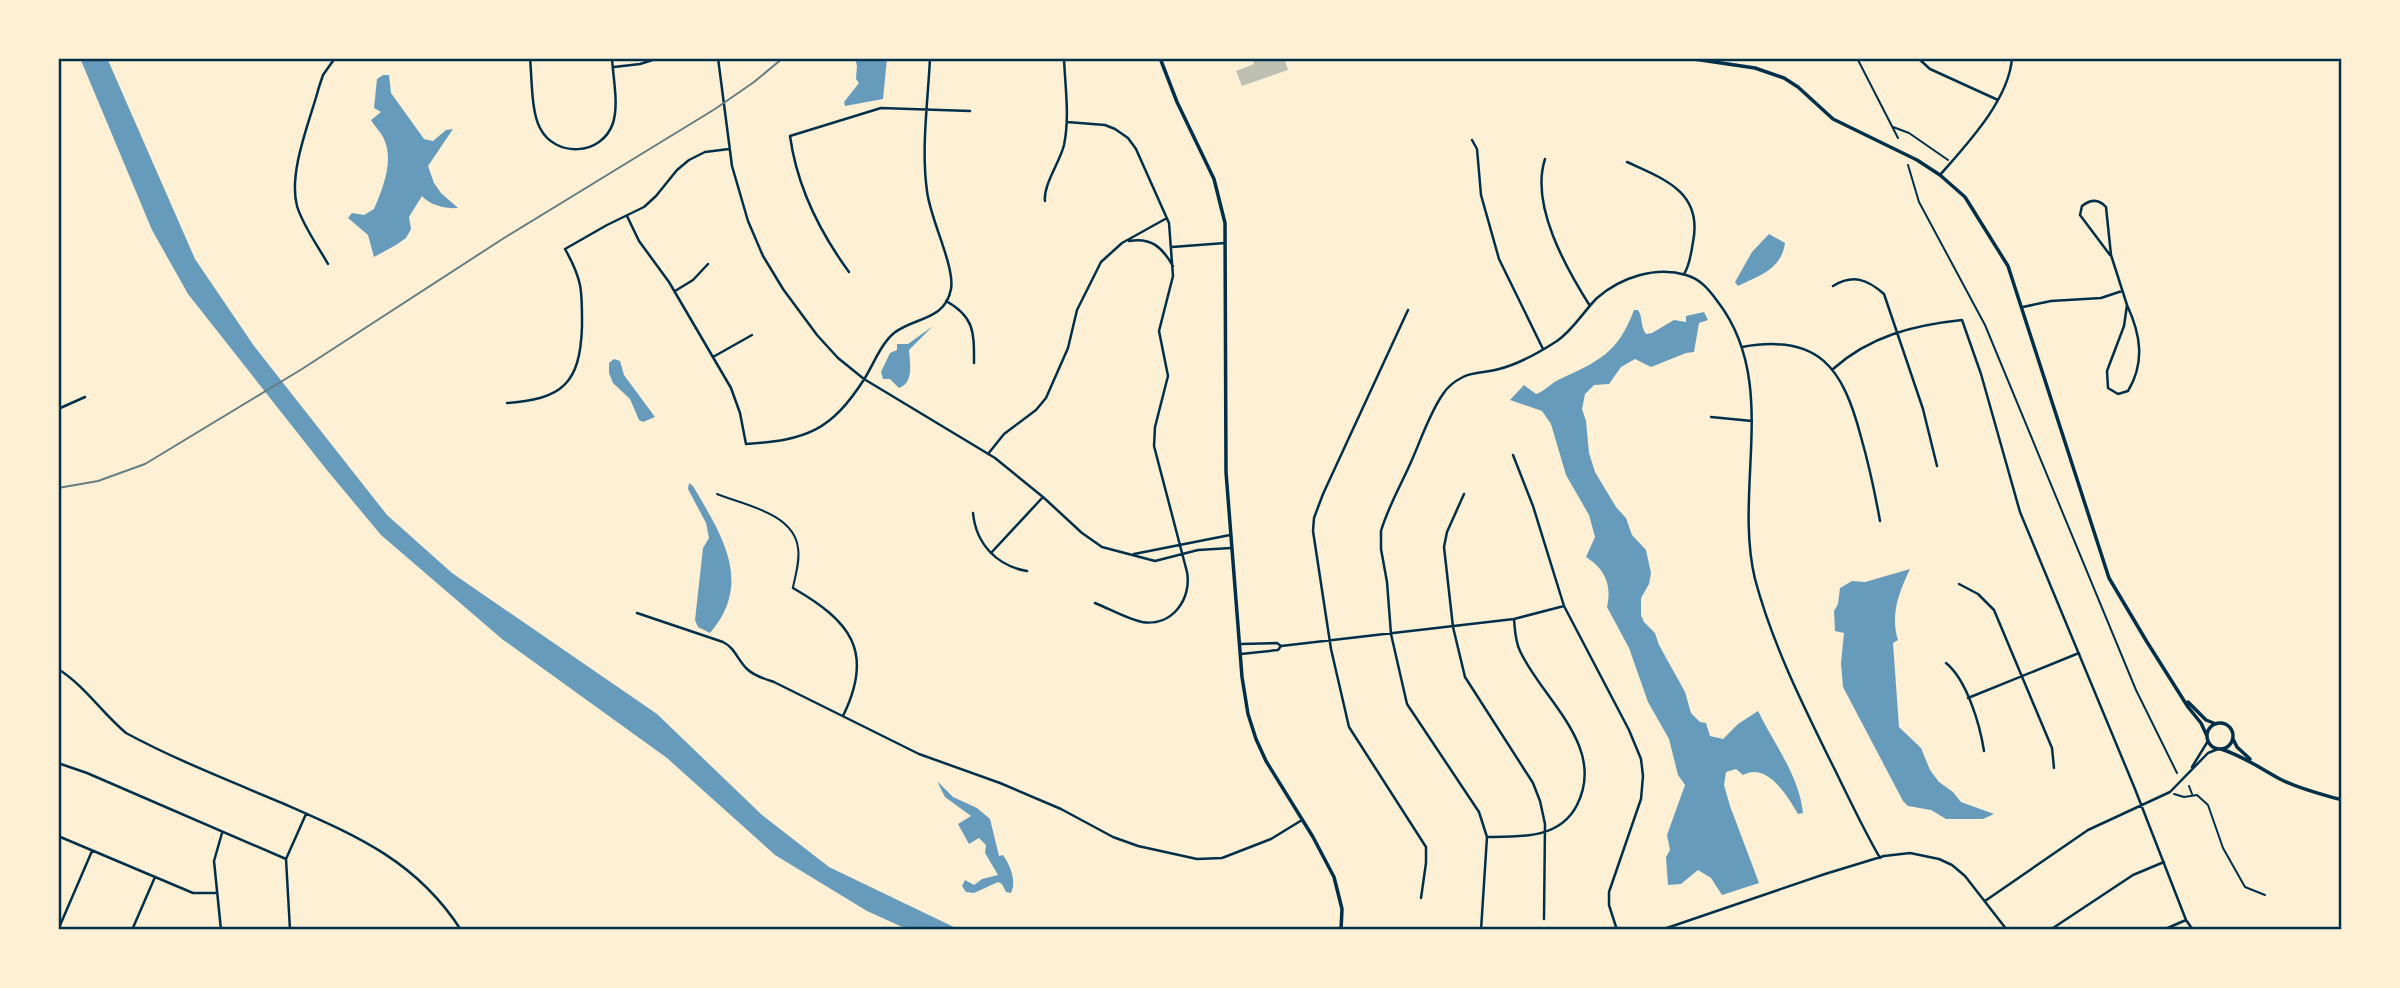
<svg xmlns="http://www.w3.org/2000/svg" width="2400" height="988" font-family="'Work Sans',sans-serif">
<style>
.water{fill:#669bbc}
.building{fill:#bec0b2}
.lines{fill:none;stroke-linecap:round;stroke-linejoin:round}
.path{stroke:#003049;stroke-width:2}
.service{stroke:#003049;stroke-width:2}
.minor{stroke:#003049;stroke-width:2.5}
.tertiary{stroke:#003049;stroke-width:3.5}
.secondary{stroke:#003049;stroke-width:3.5}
.rail{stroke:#657d81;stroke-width:2}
.neatline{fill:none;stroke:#003049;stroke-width:2.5}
</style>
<rect width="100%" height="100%" fill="#fdf0d5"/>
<!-- water -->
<path class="water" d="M80,58H107L195,259L254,346L387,515L452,573L657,714L762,815L829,867L960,930H909L867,911L775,855L667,758L502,639L381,535L326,469L188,294L152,230Z
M855,58H887L883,99L845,106L844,102L859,83L856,79L857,66Z
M383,75H389L391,93L424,139L433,141L446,130L453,129L428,166L434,183L441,193L458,208C446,209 429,205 422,196L409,217L411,229L406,238L396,245L374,257L368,235L348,218L352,213L364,215L374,209C383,188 394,161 384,139C381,132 375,127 371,120L381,112L374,108L377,79Z
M1769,234L1785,243C1781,270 1760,275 1738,286L1735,282L1752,252Z
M1634,310H1638C1643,317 1640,326 1646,334L1652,333L1674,320L1686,322V316L1704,312L1708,320L1699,323L1694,352L1686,353L1651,367L1635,359L1621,367L1609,384L1594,385L1585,394L1582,409L1586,421L1589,453L1595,472L1616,507L1626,518L1632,535L1646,550L1651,573L1649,584L1641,598V615L1644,622L1655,633L1659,645L1685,692L1691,713L1700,722L1706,723L1710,736L1723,739L1738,724L1758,711C1774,744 1799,775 1803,813L1798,814C1787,795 1767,762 1743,775L1736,769L1726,772L1724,785L1730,806L1759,883L1722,895L1711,878L1698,870L1681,884L1668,885L1666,857L1670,850L1667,835L1685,785L1678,775L1669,739L1648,702L1629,648L1607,607C1612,585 1605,569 1586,557L1595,537L1589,515L1566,475L1551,424L1542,411L1510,400L1524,385L1536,394C1545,391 1551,383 1560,379C1599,361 1618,353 1634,310Z
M933,326L909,350C910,363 914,383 899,388L890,379H883L881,372L890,353L897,350V344H908Z
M614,359L620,361L624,375L655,417L643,422L639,420L630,399L613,383L609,373V363Z
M689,483L693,486C721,534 754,582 710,633L698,627L695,620L703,548L709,538L706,523L688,489Z
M1910,569C1899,592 1890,615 1898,640L1893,643L1899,727L1921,748L1930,770L1939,782L1953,792L1961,802L1994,814L1983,819H1946L1931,810L1908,806L1903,801L1843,687L1841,663L1844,633L1835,631L1834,611L1838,604L1840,588L1852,581L1865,582Z
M937,781L953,797L977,808L990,819L999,856L1003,855C1010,865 1017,881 1011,893L1006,892L1002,884L998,882L974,893L966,892L962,886L965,880L974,885L982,879L998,875L985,853L986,845L979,838L969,844L958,824L971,816L945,797Z"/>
<!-- building -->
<path class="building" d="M1252,58H1284L1288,70L1242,86L1236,71L1254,64Z"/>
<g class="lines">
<!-- path -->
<path class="path" d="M1857,58L1898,138
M1893,127L1909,133L1948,160
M1908,165L1919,202L1985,325L2136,690L2177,773
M2189,786L2192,794
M2174,794L2184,797L2197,795L2208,805L2223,848L2245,887L2265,895"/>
<!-- service -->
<path class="service" d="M717,494C744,505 794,513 798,548C800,560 796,574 793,587"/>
<!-- minor -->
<path class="minor" d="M530,58C532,78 531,111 540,128C555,158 602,156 613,123C619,104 613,78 612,58
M718,58L732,166L748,221L763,256L783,289L817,335L838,358L864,379L995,458L1043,497L1082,533L1102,547L1155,561L1198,550L1231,548
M1918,58L1930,69L1998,100
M614,67L640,64L659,58
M1067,122L1105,125L1115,129L1128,138L1136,149L1169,223L1173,276L1159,331L1168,376L1155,427L1154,446L1187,572C1192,599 1172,627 1142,622C1127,619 1110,609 1095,603
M1472,140L1477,149L1481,195L1499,259L1543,349
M1545,159C1530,205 1566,268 1590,306
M1627,162C1664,179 1703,192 1693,242C1691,253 1690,265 1684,274
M1940,175C1967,144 2009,100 2012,58
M1045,201C1043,185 1060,162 1064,145C1070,116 1065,87 1064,58
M627,216L639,241L669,282L731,388L740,413L746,444C807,440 831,431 865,378C874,363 881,344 894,333C914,317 945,321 951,289C955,266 930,219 927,191C921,148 928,101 930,58
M1129,241C1151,237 1162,247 1173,266
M1172,247L1225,243
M2110,255L2080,215L2082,206C2091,199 2099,199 2106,207L2111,255L2127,305L2124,326L2107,371L2108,388L2118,394L2128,391C2145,363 2141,335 2127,305
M328,264C318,246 303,226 297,206C288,172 310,121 319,87L323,75L335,58
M849,272C819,231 797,187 790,136L881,108L970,111
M1833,286C1853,274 1867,279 1884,294L1923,409L1937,466
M675,291L693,280L708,264
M946,301C975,317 974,333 974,363
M2023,307L2051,301L2101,298L2122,291
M1408,310L1323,494L1314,518L1313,531L1331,649L1349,727L1426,847V863L1421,898
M1742,347C1819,333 1843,368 1861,437C1869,465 1875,493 1880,521
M713,357L752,335
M1833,369C1870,336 1914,325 1962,320L1981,374L2020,512L2135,789L2186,920L2193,930
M507,403C562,399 580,384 582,327C582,291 583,281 565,249L607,225L644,207L656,196L677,170L689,160L705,152L729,149
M58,409L85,397
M1711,417L1752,421
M988,454L1004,434L1036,410L1046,398L1068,348L1077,310L1101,262L1122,243L1167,218
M1513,455L1533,506L1564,606L1629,730L1641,759L1643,776L1641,799L1609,892V905L1617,930
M1464,494L1447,532L1444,547L1453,627L1465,677L1533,783L1540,801L1545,824L1544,919
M973,513C976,544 997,566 1027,571
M991,553L1043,497
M1134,554L1230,535
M1959,584L1978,594L1994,610L2052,748L2054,768
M793,588C850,621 875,651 843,716
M637,613L723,642C735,648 737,659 747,669C754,676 765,679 774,682L919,754L1000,783L1061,809L1113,837L1138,846L1197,859L1222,858L1271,839L1302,820
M1240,644L1277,643L1281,646
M1241,654L1278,650L1281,646L1514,619L1564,606
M1946,663C1967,680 1980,725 1984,751
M58,669C85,686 102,713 126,733C176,760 230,781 282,803C355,835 416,860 461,930
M1968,698L2079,653
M58,763L87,773L286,859
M2192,767L2208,741
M58,836L193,893H217
M1487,837C1520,837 1560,839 1577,805C1607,746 1542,699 1520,651C1515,641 1515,630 1514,619
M1985,901L2088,830L2170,792L2208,753L2218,749
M58,930L92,851
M132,930L155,877
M221,930L214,861L222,833
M290,930L286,859L306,814
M1481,930L1487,837L1479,812L1407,704L1391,634L1387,582L1381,549V531C1388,507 1401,485 1411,462C1421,440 1429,414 1443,394C1448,386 1455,381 1463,377C1474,371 1487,373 1499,369C1519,364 1540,352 1557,341C1574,329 1583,312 1597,298C1621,277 1656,266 1686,275C1701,279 1710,291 1718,302C1780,383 1733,488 1755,579C1772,643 1802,703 1831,762C1847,794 1862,827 1880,858
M1661,930L1825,874L1884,856L1910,853L1939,859L1952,865L1965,876L2007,930
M2050,930L2133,875L2164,862
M2163,930L2186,920"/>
<!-- tertiary -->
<path class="tertiary" d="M1687,58L1755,68L1784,78L1798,87L1833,119L1917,160L1940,175L1965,197L2008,266L2109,578L2147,642L2188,707L2201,723L2207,736
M2188,702L2206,720L2216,724
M2207 736a13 13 0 1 1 26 0a13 13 0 1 1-26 0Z
M2233,739L2237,747L2250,759
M2221,749C2243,756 2260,768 2280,779C2299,789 2321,794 2342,800"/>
<!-- secondary -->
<path class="secondary" d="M1160,58L1177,102L1214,179L1225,223L1226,472L1242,677L1248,714L1256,739L1266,761L1313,837L1334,877L1342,909L1341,930"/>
<!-- rail -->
<path class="rail" d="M58,488L98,481L145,464L302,369L504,238L715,109L754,82L783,58"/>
</g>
<!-- border -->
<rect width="2400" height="988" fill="none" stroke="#fdf0d5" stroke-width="119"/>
<rect x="60" y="60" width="2280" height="868" class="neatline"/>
</svg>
